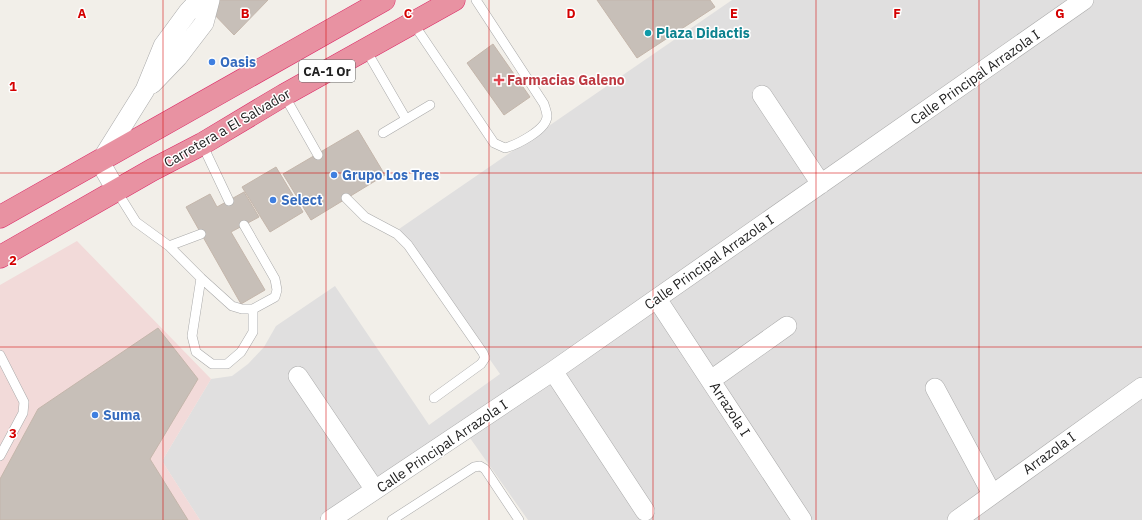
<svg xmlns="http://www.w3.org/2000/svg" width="1142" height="520" font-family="'IBM Plex Sans',sans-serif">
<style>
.residential{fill:#e0dfdf}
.commercial{fill:#f2dad9}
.building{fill:#c7bfb8;stroke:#c4b6ab}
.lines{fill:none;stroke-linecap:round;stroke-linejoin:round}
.lane-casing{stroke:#a9a9a9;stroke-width:10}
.street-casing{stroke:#a9a9a9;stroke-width:20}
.highway-casing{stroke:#dc2a67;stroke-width:23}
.lane{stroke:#fff;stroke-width:9}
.street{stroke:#fff;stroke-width:19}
.highway{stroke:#e892a2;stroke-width:22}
.grid{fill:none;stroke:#d40000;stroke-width:1;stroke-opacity:0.55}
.culture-dot{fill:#0f9aa8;stroke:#fff;stroke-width:1.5}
.shop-dot{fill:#3f7fe0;stroke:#fff;stroke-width:1.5}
.health-dot{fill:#e0444e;stroke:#fff;stroke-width:1.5}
.labels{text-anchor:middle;stroke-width:3;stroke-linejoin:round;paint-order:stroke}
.shield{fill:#fff;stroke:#646464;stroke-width:1}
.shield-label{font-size:13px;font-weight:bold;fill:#222}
.culture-label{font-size:14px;font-weight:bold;fill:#0d838f;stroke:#fff;text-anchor:start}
.shop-label{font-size:14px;font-weight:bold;fill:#366cbe;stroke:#fff;text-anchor:start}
.street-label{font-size:14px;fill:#222;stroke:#fff}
.health-label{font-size:14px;font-weight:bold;fill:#be3a42;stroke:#fff;text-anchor:start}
.grid-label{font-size:13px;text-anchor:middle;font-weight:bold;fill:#d40000;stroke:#fff;stroke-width:3;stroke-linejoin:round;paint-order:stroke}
</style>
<rect width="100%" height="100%" fill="#f2efe9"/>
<!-- residential -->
<path class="residential" d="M732,0H1142V520H528L465,431L335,520H200L162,461L211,379L232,376L248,364L264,347L276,326L335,286L429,425L500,374L399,229Z"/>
<!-- commercial -->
<path class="commercial" d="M77,241L211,379L162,461L200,520H0V285Z"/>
<!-- building -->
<path class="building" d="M216,0H268L234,35L210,10Z
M597,0H710L715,7L637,58Z
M493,44L530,97L504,115L467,63Z
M358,130L385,175L311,220L283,174Z
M276,167L303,212L270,232L242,187Z
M244,192L259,217L231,232L265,290L241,304L186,207L210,194L217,207Z
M158,328L198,379L150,459L188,520H0V479L38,409Z"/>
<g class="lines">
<!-- lane casing -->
<g class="lane-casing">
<path id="lane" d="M413,23L494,143L505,148C516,145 547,130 547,116C547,112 545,108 544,104L476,0
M366,50L406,119
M284,95L318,155
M383,133L430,105
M202,144L229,201
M116,190L136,222L169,246L201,278L232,306L242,309H253L275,297L277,290L275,279L244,225
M346,198L365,217L397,234L408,245L483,353L485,358L481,364L434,398
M169,246L201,234
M201,278L192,336L196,352L212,364H227L241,352L253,332V309
M0,355L24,402L23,413L0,456
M392,520L474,467L480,466L485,469L519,520"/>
</g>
<!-- street casing -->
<g class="street-casing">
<path id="street" d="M152,84L178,57L204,23L210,0
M762,95L821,184
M116,190L100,162L145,90L163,46L188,12L199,0
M657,299L802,520
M553,371L645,511
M298,376L375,490
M711,380L787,326
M935,388L992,494
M330,520L553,371L1084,0
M957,520L1142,387"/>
</g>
<!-- highway casing -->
<g class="highway-casing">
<path id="highway" d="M0,217L384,0
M0,257L152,170L202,144L284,95L454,0"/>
</g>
<!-- lane -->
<use href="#lane" class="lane"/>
<!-- street -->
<use href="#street" class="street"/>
<!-- highway -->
<use href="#highway" class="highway"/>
</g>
<!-- grid -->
<path class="grid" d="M163,0V520M326,0V520M489,0V520M653,0V520M816,0V520M979,0V520M0,173H1142M0,347H1142"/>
<!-- markers -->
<circle class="culture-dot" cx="648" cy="33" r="4"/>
<g class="shop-dot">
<circle cx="212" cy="62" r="4"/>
<circle cx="334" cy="175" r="4"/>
<circle cx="273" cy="200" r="4"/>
<circle cx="95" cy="415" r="4"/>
</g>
<path class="health-dot" d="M497 74h4v4h4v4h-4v4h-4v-4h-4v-4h4z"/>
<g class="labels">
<!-- shield labels -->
<rect class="shield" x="299" y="60" width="56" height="22" rx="3"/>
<g class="shield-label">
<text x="327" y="76">CA-1 Or</text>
</g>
<!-- culture labels -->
<g class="culture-label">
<text x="656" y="38">Plaza Didactis</text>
</g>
<!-- shop labels -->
<g class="shop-label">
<text x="220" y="67">Oasis</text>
<text x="342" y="180">Grupo Los Tres</text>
<text x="281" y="205">Select</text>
<text x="103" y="420">Suma</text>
</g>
<!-- street labels -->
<g class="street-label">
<text transform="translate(975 77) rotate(-35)" y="5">Calle Principal Arrazola I</text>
<text transform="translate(227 128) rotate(-30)" y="5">Carretera a El Salvador</text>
<text transform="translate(709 262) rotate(-35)" y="5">Calle Principal Arrazola I</text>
<text transform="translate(730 409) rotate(57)" y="5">Arrazola I</text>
<text transform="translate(442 446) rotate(-34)" y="5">Calle Principal Arrazola I</text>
<text transform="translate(1049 453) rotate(-36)" y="5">Arrazola I</text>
</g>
<!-- health labels -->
<g class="health-label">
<text x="507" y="85">Farmacias Galeno</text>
</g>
</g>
<g class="grid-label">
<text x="82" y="18">A</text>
<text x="245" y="18">B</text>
<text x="408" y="18">C</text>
<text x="571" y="18">D</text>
<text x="734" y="18">E</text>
<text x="897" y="18">F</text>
<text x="1060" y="18">G</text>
<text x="13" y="91">1</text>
<text x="13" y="265">2</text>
<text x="13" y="438">3</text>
</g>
</svg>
